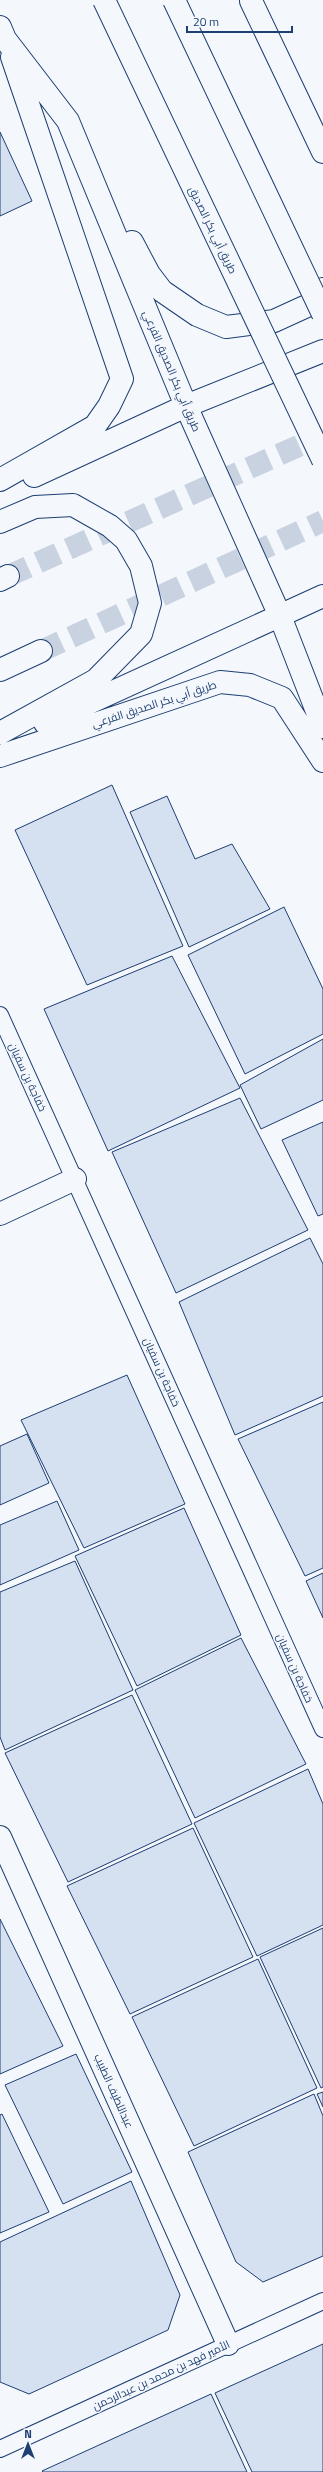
<svg xmlns="http://www.w3.org/2000/svg" width="323" height="2472" font-family="'Titillium Web',Cairo,sans-serif">
<style>
.building{fill:#d5e0f0;stroke:#1d3f73}
.lines{fill:none;stroke-linecap:round;stroke-linejoin:round}
.primary-tunnel{stroke:#c9d2e0;stroke-width:22;stroke-dasharray:22 11;stroke-linecap:butt}
.lane-casing{stroke:#1d3f73;stroke-width:18}
.street-casing{stroke:#1d3f73;stroke-width:24}
.secondary-casing{stroke:#1d3f73;stroke-width:24}
.primary-casing{stroke:#1d3f73;stroke-width:24}
.lane{stroke:#f4f7fb;stroke-width:16}
.street{stroke:#f4f7fb;stroke-width:22}
.secondary{stroke:#f4f7fb;stroke-width:22}
.primary{stroke:#f4f7fb;stroke-width:22}
.primary-bridge-casing{stroke:#1d3f73;stroke-width:24;stroke-linecap:butt}
.primary-bridge{stroke:#f4f7fb;stroke-width:22}
.labels{text-anchor:middle;stroke-width:3;stroke-linejoin:round;paint-order:stroke}
.street-label{font-size:11px;fill:#1d3f73;stroke:#f4f7fb}
</style>
<rect width="100%" height="100%" fill="#f4f7fb"/>
<!-- building -->
<path class="building" d="M0,132L32,201L0,216Z
M112,785L183,946L87,985L15,830Z
M167,796L195,859L232,844L270,909L189,947L130,812Z
M284,907L323,989V1034L245,1074L188,955Z
M172,956L240,1088L108,1151L44,1009Z
M323,1039V1100L261,1129L240,1085Z
M240,1098L308,1230L176,1293L112,1152Z
M323,1122V1214L318,1216L282,1140Z
M310,1238L323,1264V1396L235,1435L179,1302Z
M127,1375L185,1504L84,1548L21,1420Z
M323,1402V1568L305,1576L238,1439Z
M27,1434L49,1483L0,1505V1446Z
M57,1501L79,1550L0,1585V1525Z
M184,1508L241,1635L137,1686L75,1556Z
M75,1561L133,1690L5,1750L0,1737V1592Z
M323,1573V1618L306,1581Z
M241,1638L306,1764L195,1818L135,1690Z
M132,1695L192,1824L68,1882L5,1753Z
M308,1769L323,1804V1925L257,1956L194,1823Z
M193,1828L253,1957L130,2014L67,1886Z
M0,1919L63,2046L0,2074Z
M323,1928V2087L321,2088L260,1957Z
M258,1959L317,2088L194,2146L132,2017Z
M76,2054L132,2172L63,2204L5,2085Z
M323,2092V2107L317,2094Z
M314,2094L323,2116V2256L263,2282L236,2262L188,2152Z
M2,2114L49,2212L0,2233V2115Z
M131,2181L180,2295L168,2330L29,2394L0,2382V2242Z
M323,2344V2472H252L215,2393Z
M211,2394L247,2472H43L42,2471Z"/>
<g class="lines">
<!-- primary-tunnel -->
<path class="primary-tunnel" d="M8,576L323,435
M41,651L323,521"/>
<!-- lane casing -->
<g class="lane-casing">
<path id="lane" d="M0,1015L323,1729
M0,2449L323,2301"/>
</g>
<!-- street casing -->
<g class="street-casing">
<path id="street" d="M0,1214L75,1179
M0,1837L228,2344"/>
</g>
<!-- secondary casing -->
<g class="secondary-casing">
<path id="secondary" d="M251,1L323,152
M0,27L5,39L68,121L186,406L280,616L323,727
M132,242L149,274L162,291L197,315L226,327L274,321L309,305L323,289
M34,476L186,406L323,351
M0,480L95,426L109,406L122,379L12,57
M0,522L35,507L73,505L110,526L126,540L141,566L150,603L141,634L96,680L0,733
M45,723L323,596
M0,756L220,682L250,685L282,698L323,761"/>
</g>
<!-- primary casing -->
<g class="primary-casing">
<path id="primary" d="M0,580L8,576
M0,670L41,651"/>
</g>
<!-- lane -->
<use href="#lane" class="lane"/>
<!-- street -->
<use href="#street" class="street"/>
<!-- secondary -->
<use href="#secondary" class="secondary"/>
<!-- primary -->
<use href="#primary" class="primary"/>
<!-- primary-bridge casing -->
<g class="primary-bridge-casing">
<path id="primary-bridge" d="M104,0L323,460
M174,0L323,314"/>
</g>
<!-- primary-bridge -->
<use href="#primary-bridge" class="primary-bridge"/>
</g>
<g class="labels">
<!-- street labels -->
<g class="street-label">
<text transform="translate(213 230) rotate(64)" y="4">طريق أبي بكر الصديق</text>
<text transform="translate(172 371) rotate(67)" y="4">طريق أبي بكر الصديق الفرعي</text>
<text transform="translate(154 704) rotate(-18)" y="4">طريق أبي بكر الصديق الفرعي</text>
<text transform="translate(28 1077) rotate(65)" y="4">خفاجة بن سفيان</text>
<text transform="translate(162 1372) rotate(66)" y="4">خفاجة بن سفيان</text>
<text transform="translate(295 1668) rotate(66)" y="4">خفاجة بن سفيان</text>
<text transform="translate(114 2091) rotate(66)" y="4">عبداللطيف الطبيب</text>
<text transform="translate(161 2375) rotate(-25)" y="4">الأمير فهد بن محمد بن عبدالرحمن</text>
</g>
</g>
<!-- north arrow -->
<g transform="translate(28 2444)" stroke="#f4f7fb" stroke-width="3" paint-order="stroke">
<path d="M0-3L7 15L0 10L-7 15Z" fill="#1d3f73"/>
<text y="-6" font-size="11" font-weight="bold" text-anchor="middle" fill="#1d3f73">N</text>
</g>
<!-- scale -->
<path d="M187 26v6h105v-6" fill="none" stroke="#1d3f73" stroke-width="2"/>
<text x="193" y="26" font-size="12" fill="#1d3f73" stroke="#f4f7fb" stroke-width="3" paint-order="stroke">20 m</text>
</svg>
